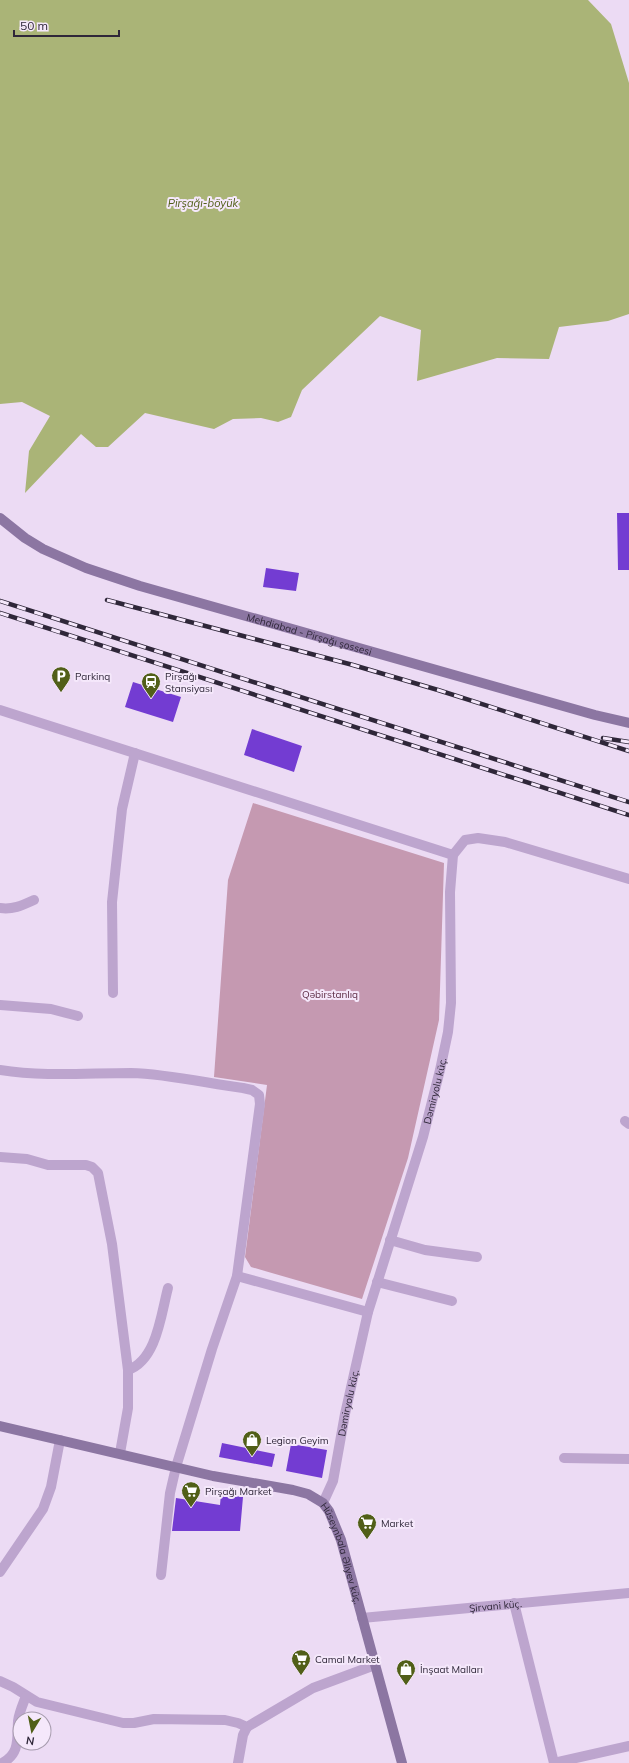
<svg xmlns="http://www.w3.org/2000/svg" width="629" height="1763" font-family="Mulish,sans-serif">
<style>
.green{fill:#c599b1}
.water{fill:#aab477}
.building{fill:#733cd2}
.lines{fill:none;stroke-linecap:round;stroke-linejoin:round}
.street{stroke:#bda5ce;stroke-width:10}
.secondary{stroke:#8c76a2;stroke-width:10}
.rail-casing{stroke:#2f2739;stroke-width:4.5}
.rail{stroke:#f5e8fb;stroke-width:3;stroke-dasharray:9;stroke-linecap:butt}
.labels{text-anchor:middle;stroke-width:4;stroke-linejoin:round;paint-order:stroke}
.street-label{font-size:10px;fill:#2f2739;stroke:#f5e8fb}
.poi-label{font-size:10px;fill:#2f2739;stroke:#f5e8fb;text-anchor:start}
.park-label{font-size:10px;fill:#5a2841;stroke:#f5e8fb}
.water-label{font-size:11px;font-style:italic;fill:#515f18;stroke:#f5e8fb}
</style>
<rect width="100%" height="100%" fill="#ecdbf4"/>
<!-- green -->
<path class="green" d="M253,803L444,863L439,1020L408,1158L362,1299L251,1267L245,1257L267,1085L214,1077L228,880Z"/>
<!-- water -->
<path class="water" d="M0,0H588L611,24L629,83V314L608,321L559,327L549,359L497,358L417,381L421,330L380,316L302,390L291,417L278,422L261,418L233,419L214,429L145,413L108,447H96L81,434L25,493L29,451L50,416L22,402L0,404Z"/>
<!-- building -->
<path class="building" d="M617,513H629V570H618Z
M266,568L299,573L296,591L263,587Z
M133,682L181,697L173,722L125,707Z
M252,729L302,746L294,772L244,755Z
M222,1443L275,1454L272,1467L219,1457Z
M291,1444L327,1450L322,1478L286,1471Z
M221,1494L243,1497L240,1531H172L176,1498L220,1505Z"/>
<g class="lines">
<!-- street -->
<g class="street">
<path d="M0,710L453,855"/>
<path d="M0,908C13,910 23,905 34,900"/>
<path d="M113,993L112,902L122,809L135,753"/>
<path d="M0,1005L51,1009L78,1016"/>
<path d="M0,1070C44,1077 87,1073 131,1073C168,1074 206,1083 243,1088L252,1090L259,1095L260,1104L237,1276L212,1349L176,1467L170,1493L161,1575"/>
<path d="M625,1121L629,1124"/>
<path d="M0,1157L27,1159L48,1165H86L92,1167L98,1173L112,1244L128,1370V1408L120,1453"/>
<path d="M390,1240L425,1250L477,1257"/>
<path d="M237,1276L368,1312"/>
<path d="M377,1282L452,1301"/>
<path d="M128,1370C157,1360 161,1314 168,1288"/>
<path d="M564,1458L629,1459"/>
<path id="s1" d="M323,1503L333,1481L345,1414L368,1312L423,1137L440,1070L448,1032L451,1003L450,892L453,855L465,840L478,838L505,842L629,879"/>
<path d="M0,1572L43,1509L51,1487L60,1440"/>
<path d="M514,1603L554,1763"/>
<path id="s2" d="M362,1618L629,1593"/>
<path d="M0,1681L13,1687L37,1702L123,1723H134L154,1719L225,1720L238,1723L247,1727L313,1688L375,1665"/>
<path d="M2,1763C20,1754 17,1739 18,1721C19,1713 23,1704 26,1696"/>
<path d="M238,1763L243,1735L247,1727"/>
<path d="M554,1763L629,1746"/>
</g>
<!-- secondary -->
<g class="secondary">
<path id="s3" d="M0,518L25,538L43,549L86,568L140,586L595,715L629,723"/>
<path id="s4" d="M0,1426L213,1476L293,1490L308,1494L323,1503L329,1511L341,1540L402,1763"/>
</g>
<!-- rail casing -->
<g class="rail-casing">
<path id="rail" d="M107,600L353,665L438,690L629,751
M0,601L629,802
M0,613L629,815
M603,738L629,742"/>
</g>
<!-- rail -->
<use href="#rail" class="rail"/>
</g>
<!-- icons -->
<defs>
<g id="parking-pin" transform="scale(1)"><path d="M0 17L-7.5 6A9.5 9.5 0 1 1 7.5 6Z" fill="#515f18" stroke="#f5e8fb"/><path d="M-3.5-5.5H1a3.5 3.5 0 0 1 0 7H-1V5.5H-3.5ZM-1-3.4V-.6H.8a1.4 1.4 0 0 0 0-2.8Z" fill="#fff"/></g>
<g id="station-pin" transform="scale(1)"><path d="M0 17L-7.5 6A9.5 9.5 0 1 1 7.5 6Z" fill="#515f18" stroke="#f5e8fb"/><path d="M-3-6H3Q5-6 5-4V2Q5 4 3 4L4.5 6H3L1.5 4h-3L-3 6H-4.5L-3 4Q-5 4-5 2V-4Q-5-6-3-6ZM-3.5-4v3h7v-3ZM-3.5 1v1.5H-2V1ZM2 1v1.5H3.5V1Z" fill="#fff"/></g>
<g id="shop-pin" transform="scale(1)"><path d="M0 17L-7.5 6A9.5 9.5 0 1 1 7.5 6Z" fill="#515f18" stroke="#f5e8fb"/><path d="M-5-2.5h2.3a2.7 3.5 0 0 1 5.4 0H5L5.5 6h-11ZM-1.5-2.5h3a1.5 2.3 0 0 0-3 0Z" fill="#fff"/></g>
<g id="supermarket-pin" transform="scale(1)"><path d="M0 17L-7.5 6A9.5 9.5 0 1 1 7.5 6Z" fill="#515f18" stroke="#f5e8fb"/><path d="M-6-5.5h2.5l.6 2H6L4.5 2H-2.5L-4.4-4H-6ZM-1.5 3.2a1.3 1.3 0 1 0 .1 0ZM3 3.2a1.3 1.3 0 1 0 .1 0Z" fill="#fff"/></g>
</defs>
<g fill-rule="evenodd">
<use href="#parking-pin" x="61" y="676"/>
<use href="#station-pin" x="151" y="682"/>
<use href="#shop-pin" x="252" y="1440"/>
<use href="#supermarket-pin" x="191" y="1491"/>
<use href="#supermarket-pin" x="367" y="1523"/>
<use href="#supermarket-pin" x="301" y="1659"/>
<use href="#shop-pin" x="406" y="1669"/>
</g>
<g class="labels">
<!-- street labels -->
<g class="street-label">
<text dy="4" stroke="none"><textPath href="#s3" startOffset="333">Mehdiabad - Pirşağı şossesi</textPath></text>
<text dy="4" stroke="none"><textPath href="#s1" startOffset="428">Dəmiryolu küç.</textPath></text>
<text dy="4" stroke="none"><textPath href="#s1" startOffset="104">Dəmiryolu küç.</textPath></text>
<text dy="4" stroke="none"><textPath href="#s4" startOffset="387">Hüseynbala Əliyev küç.</textPath></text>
<text dy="4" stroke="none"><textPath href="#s2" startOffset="134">Şirvani küç.</textPath></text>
</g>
<!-- poi labels -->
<g class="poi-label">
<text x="75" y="680">Parkinq</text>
<text x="165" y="680">Pirşağı<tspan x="165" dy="12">Stansiyası</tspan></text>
<text x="266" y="1444">Legion Geyim</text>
<text x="205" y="1495">Pirşağı Market</text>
<text x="381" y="1527">Market</text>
<text x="315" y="1663">Camal Market</text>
<text x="420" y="1673">İnşaat Malları</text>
</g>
<!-- park labels -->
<g class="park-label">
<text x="330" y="998">Qəbirstanlıq</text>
</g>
<!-- water labels -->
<g class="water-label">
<text x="203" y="207">Pirşağı-böyük</text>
</g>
</g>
<!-- north arrow -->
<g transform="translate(32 1731) rotate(190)"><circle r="19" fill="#f5e8fb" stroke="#a69bad"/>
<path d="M0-3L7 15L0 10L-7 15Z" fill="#515f18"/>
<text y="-6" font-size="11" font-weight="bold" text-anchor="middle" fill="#2f2739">N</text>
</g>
<!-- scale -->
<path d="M14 30v6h105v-6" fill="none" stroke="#2f2739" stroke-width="2"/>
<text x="20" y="30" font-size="12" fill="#2f2739" stroke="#f5e8fb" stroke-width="3" paint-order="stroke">50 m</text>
</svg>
